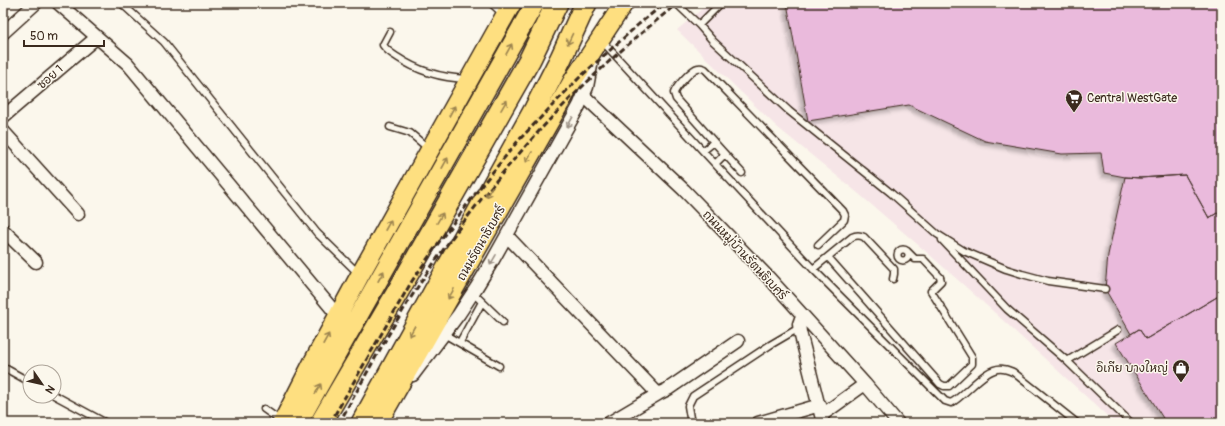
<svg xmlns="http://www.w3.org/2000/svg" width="1225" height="426" font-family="Pangolin,'Playpen Sans Thai',sans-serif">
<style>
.built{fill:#f6e5e7}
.building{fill:#eabadc;stroke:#3b2a1e;filter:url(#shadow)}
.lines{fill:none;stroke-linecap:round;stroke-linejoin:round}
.service-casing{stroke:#3b2a1e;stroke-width:9}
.minor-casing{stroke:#3b2a1e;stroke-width:15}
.primary-casing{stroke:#3b2a1e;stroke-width:21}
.motorway-casing{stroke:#3b2a1e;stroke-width:24}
.service{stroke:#fbf7ec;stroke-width:6}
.minor{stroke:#fbf7ec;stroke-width:12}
.primary{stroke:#fedf80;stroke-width:18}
.motorway{stroke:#fedf80;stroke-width:21}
.rail{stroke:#3b2a1e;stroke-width:3;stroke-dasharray:6 3;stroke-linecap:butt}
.oneway{stroke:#9c844f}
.oneway2{stroke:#9b9085}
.labels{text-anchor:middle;stroke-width:3;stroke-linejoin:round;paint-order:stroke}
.street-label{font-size:12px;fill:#3b2a1e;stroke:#fbf7ec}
.poi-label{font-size:12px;fill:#3b2a1e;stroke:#fbf7ec;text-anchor:start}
</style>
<defs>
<filter id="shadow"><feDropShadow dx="-3.5" dy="3.5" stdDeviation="2" flood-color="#0004"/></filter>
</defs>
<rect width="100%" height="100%" fill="#fbf7ec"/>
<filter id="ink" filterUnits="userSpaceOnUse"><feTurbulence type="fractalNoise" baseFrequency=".025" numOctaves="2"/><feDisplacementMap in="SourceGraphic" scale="8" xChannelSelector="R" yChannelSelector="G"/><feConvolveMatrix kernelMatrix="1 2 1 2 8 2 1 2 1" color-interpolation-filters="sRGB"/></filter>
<g filter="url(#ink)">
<!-- built -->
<path class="built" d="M709,3H1222V423H1115L995,313L931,256L859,194L777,127L677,30Z"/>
<!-- building -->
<path class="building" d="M787,3H1222V210L1209,218L1185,175L1140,178L1125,177L1104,173L1101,153L1062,154L985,141L909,105L808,121Z
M1185,175L1209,218L1222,210V294L1146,339L1139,329L1131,334L1105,289L1108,255L1125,177L1140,178Z
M1222,294V423H1166L1116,343L1139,329L1146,339Z"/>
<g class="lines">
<!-- service casing -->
<g class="service-casing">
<path id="service" d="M121,3L164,42L317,233L359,274
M491,3L503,14
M676,3L699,25L713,41L789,111L891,193L937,234L964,251L1006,269L1022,274L1048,281L1105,289
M699,25L721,3
M390,32L383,45C387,51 392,54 397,57C419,72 442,78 467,79
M602,41L703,151L813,269L945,401L951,403C966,395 986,366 1003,369C1006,369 1010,371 1013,372L1077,423
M390,127L410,133L429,149
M714,142L742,173
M703,151L714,142L676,99L674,93C676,87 692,69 698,68C701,67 702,68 705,69L843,211L845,215L844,220L818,245
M715,164L725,154
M942,240L1007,309L1067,361L1131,423
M897.5 255a5.5 5.5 0 1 1 11 0a5.5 5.5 0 1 1-11 0Z
M828,257L940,384L944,386H949L972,364V357L931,291L941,281L940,277L923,259H915L907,251
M813,269L852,237C856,235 860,235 864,237L894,269V274L893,279
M473,293L503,322
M444,334L499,366
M460,342L482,302
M1067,361L1118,330
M3,367L30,382
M54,395L106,423
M264,409L281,421
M690,418L688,406L693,396L770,345L799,328"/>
</g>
<!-- minor casing -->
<g class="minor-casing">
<path id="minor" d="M58,3L128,64L338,316
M3,33L36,3
M584,96L684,190L770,279L865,384L898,423
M3,117L97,37
M3,131L78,214
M3,230L36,262
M507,236L658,394L668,389L738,341
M802,316L799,324L800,332L823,423
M413,375L459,314L476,288L493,260L579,106L587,87L593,55
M822,415L865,384
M609,423L658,394
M758,423L820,405"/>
</g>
<!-- primary casing -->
<g class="primary-casing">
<path id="primary" d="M282,423L313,362L360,275L512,3
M298,423L535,3
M378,423L572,82L624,3"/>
</g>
<!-- motorway casing -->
<g class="motorway-casing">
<path id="motorway" d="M321,423L397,293L530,59L557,3
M362,423L535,109L561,58L586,3"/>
</g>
<!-- service -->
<use href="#service" class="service"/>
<!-- minor -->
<use href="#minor" class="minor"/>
<!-- primary -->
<use href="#primary" class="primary"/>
<!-- motorway -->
<use href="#motorway" class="motorway"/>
<!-- rail -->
<path class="rail" d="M330,423L412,281L444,235L482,185L518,141L579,78L639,24L665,3
M339,423C365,377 390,329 419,285C451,237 486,191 524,148C570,95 623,47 678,3"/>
</g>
<!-- one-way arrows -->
<defs><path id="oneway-shaft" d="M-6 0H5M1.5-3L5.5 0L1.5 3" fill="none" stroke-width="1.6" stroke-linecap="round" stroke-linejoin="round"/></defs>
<g class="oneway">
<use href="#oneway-shaft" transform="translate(570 39) rotate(115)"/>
<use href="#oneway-shaft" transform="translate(509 49) rotate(-61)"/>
<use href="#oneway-shaft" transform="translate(504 105) rotate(-60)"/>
<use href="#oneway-shaft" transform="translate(452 111) rotate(-61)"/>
<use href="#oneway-shaft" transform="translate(529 157) rotate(120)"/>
<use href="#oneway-shaft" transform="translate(445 163) rotate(-61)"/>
<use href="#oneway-shaft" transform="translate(489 192) rotate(119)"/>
<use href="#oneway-shaft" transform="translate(440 218) rotate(-60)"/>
<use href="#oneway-shaft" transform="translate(388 225) rotate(-61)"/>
<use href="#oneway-shaft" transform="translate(381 276) rotate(-61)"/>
<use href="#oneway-shaft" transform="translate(451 294) rotate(120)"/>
<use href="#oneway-shaft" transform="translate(412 331) rotate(119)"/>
<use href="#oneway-shaft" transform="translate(326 339) rotate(-61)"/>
<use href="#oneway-shaft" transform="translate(318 389) rotate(-61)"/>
</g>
<g class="oneway2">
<use href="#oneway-shaft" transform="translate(570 122) rotate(119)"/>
<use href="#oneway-shaft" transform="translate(493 260) rotate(120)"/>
</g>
</g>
<!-- icons -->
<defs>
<g id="supermarket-pin" transform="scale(0.9)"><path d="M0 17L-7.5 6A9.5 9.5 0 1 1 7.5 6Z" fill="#3b2a1e" stroke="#fbf7ec"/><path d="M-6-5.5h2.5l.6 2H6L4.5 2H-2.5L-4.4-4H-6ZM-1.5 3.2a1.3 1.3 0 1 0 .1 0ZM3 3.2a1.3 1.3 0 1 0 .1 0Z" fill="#fff"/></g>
<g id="shop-pin" transform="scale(0.9)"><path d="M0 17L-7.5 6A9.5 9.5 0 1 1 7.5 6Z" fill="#3b2a1e" stroke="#fbf7ec"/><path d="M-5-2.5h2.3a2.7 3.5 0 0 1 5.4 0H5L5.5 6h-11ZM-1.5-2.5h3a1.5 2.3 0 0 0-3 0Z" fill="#fff"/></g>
</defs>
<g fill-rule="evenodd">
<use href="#supermarket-pin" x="1074" y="98"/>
<use href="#shop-pin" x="1181" y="368"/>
</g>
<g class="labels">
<!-- street labels -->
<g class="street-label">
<text transform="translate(50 77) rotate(-41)" y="4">ซอย 1</text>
<text transform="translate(481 243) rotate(-60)" y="4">ถนนรัตนาธิเบศร์</text>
<text transform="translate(745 255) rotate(47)" y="4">ถนนหมู่บ้านรัตนธิเบศร์</text>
</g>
<!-- poi labels -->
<g class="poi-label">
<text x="1087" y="102">Central WestGate</text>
<text x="1168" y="372" text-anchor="end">อิเกีย บางใหญ่</text>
</g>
</g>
<!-- margin -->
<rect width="1225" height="426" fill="none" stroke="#fbf7ec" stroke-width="16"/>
<rect x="8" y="8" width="1209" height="410" fill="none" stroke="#3b2a1e" stroke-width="1.5" filter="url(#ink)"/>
<!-- north arrow -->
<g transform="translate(42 384) rotate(124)"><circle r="19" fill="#fbf7ec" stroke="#aea59a"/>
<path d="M0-3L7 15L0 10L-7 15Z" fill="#3b2a1e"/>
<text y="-6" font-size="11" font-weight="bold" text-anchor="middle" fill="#3b2a1e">N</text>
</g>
<!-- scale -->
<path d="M24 40v6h80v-6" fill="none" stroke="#3b2a1e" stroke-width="2"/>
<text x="30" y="40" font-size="12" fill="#3b2a1e" stroke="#fbf7ec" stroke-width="3" paint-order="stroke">50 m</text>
</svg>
